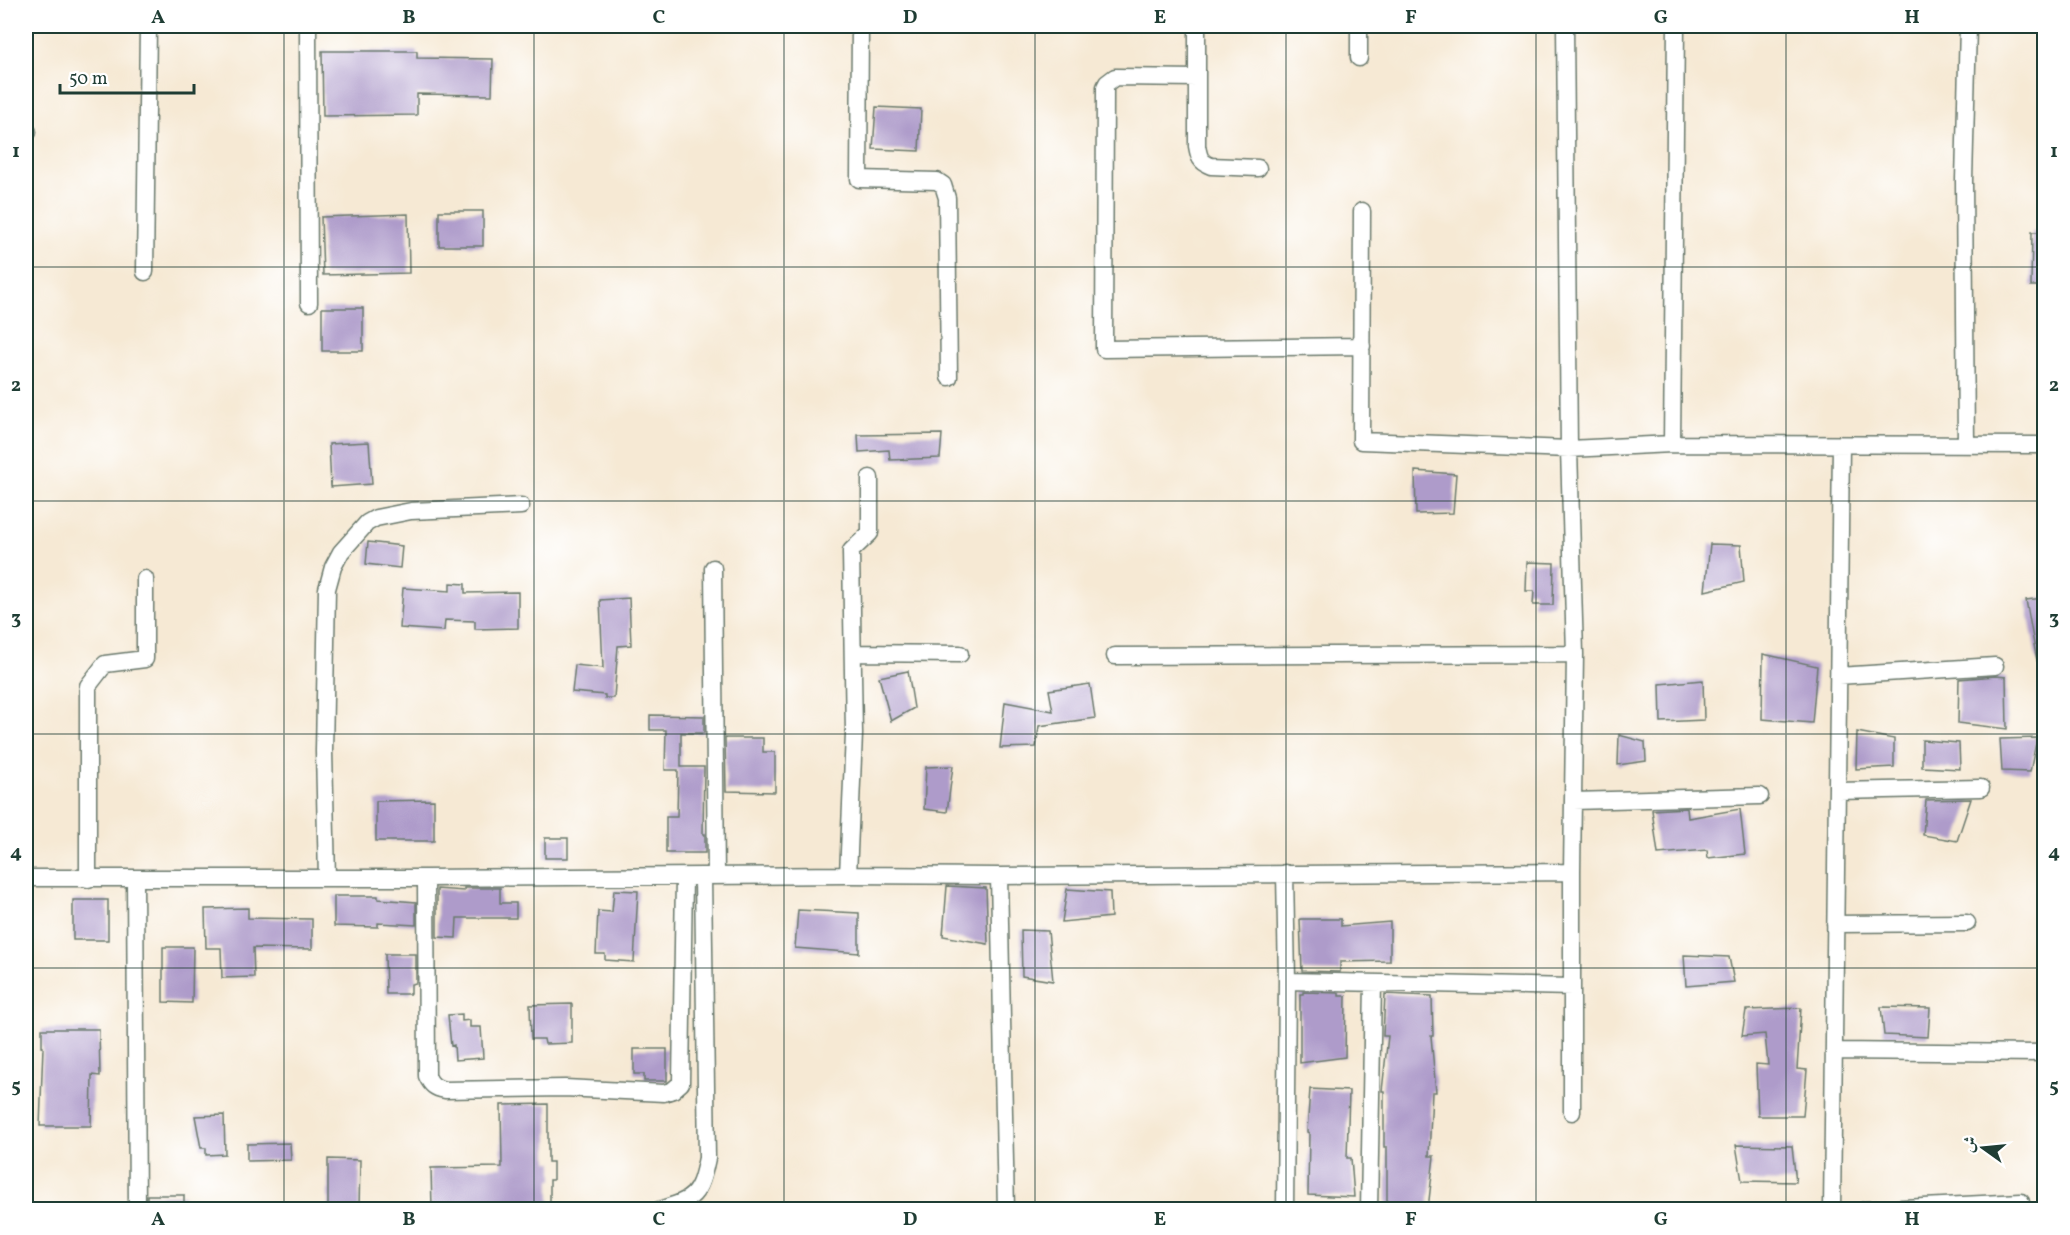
<svg xmlns="http://www.w3.org/2000/svg" width="2070" height="1235" font-family="Vollkorn,Amiri,serif">
<style>
.building{fill:#ae9bca}
.lines{fill:none;stroke-linecap:round;stroke-linejoin:round}
.minor-casing{stroke:#6a796c;stroke-width:19}
.minor{stroke:#fff;stroke-width:16}
.grid{fill:none;stroke:#1f3d34;stroke-width:1.5;stroke-opacity:0.55}
.neatline{fill:none;stroke:#1f3d34;stroke-width:2}
.grid-label{font-size:20px;text-anchor:middle;font-weight:bold;fill:#1f3d34}
</style>
<rect width="100%" height="100%" fill="#fff"/>
<filter id="ink" filterUnits="userSpaceOnUse"><feTurbulence type="fractalNoise" baseFrequency=".0167" numOctaves="2"/><feDisplacementMap in="SourceGraphic" scale="12" xChannelSelector="R" yChannelSelector="G"/><feConvolveMatrix kernelMatrix="1 2 1 2 8 2 1 2 1" color-interpolation-filters="sRGB"/></filter>
<filter id="wash" filterUnits="userSpaceOnUse"><feTurbulence type="fractalNoise" baseFrequency=".008" numOctaves="4" result="noise"/><feDisplacementMap in="SourceGraphic" scale="24" xChannelSelector="R" yChannelSelector="G"/><feGaussianBlur stdDeviation="1.35" result="paint"/><feColorMatrix in="noise" values="0 0 0 0 0 0 0 0 0 0 0 0 0 0 0 0 0 1.4 0 .05"/><feComposite in="paint" operator="in"/></filter>
<g filter="url(#wash)">
<rect width="100%" height="100%" fill="#f6e9d4"/>
<g id="blocks">
<!-- building -->
<path class="building" d="M322,51H417V58L493,59L492,95L417,94V115L323,116Z
M876,107L921,109L919,151L873,149Z
M439,211H483V246H439Z
M408,214L409,273L323,275L321,217Z
M2032,232H2044V286H2031Z
M322,308H363V351H322Z
M942,434L940,458L890,460L889,450L859,452L858,435Z
M369,442L372,484L331,487L329,444Z
M1415,471L1456,474L1453,513L1416,514Z
M368,542L402,546L400,568L366,564Z
M1710,544L1741,545L1744,582L1705,591Z
M1527,562L1554,563L1553,605H1533L1534,591H1526Z
M450,583L465,584V593L518,592V628L475,629V621L445,620L444,631L400,628L403,588L450,591Z
M629,598L631,645L618,646L614,698H605V695L572,692L575,665L603,668L600,600Z
M2044,598V660L2037,661L2026,600Z
M1763,654L1817,666L1812,723L1762,719Z
M908,671L914,708L891,721L879,677Z
M1996,676L2006,677L2007,729L1958,723L1959,679Z
M1703,680L1704,720L1661,722L1660,684Z
M1090,684L1095,718L1039,726L1036,747L1000,748L1005,702L1053,711L1049,690Z
M650,715L704,716V733H681V767H704L703,834H705V853H666V817H677L678,770H665L666,730H650Z
M1857,732L1894,739V767L1856,769Z
M1619,735L1645,742L1646,761L1618,765Z
M725,738H763V752H775V792L726,791Z
M2037,738L2030,772L2002,771L2000,739Z
M1922,740L1959,743L1960,769L1922,767Z
M953,766L947,812L924,809L926,767Z
M1971,799L1957,841L1923,835L1926,800Z
M434,800V841H376V801Z
M1687,808L1688,818L1740,809L1745,854L1708,858L1707,850L1658,854L1652,810Z
M545,838H568V858H545Z
M947,886L986,888L988,944L943,936Z
M464,888H500V903H516V918H457L456,938L437,937V889L464,891Z
M1067,889L1110,892L1111,917L1062,922Z
M614,890L638,891L634,962L605,960V954H596L598,911L612,912Z
M334,896H378V899L416,902V925L378,923V927L334,926Z
M73,900H108V940H73Z
M248,908V918L312,919V949L253,948L254,977L222,978L221,948H206L205,909Z
M798,910L859,913V953L795,948Z
M1300,919H1341V926L1390,922V961L1340,962V972L1302,971Z
M1021,930L1048,931L1053,981L1022,976Z
M163,947H193L192,1003L163,1002Z
M385,954H416V983L411,984V994H386Z
M1684,955L1729,957L1734,982L1686,986Z
M1303,992L1339,993V996H1346L1345,1057L1300,1063V994H1303Z
M1385,994L1432,996L1433,1036H1431L1436,1092H1432L1429,1156H1434L1428,1209H1387V1147H1384V1091H1382L1388,1036H1383Z
M572,1004V1043L545,1044L544,1039H531L530,1005Z
M1881,1007L1930,1008L1928,1037L1884,1035Z
M1801,1008L1797,1069L1807,1070L1803,1116H1758L1756,1064L1768,1065L1765,1034L1742,1036L1746,1010Z
M462,1014V1021L470,1020V1027H481L483,1058L455,1060L454,1045L451,1046L448,1015Z
M42,1029H99L100,1076L92,1075L91,1126H40L43,1047H42Z
M634,1049H667V1081H644V1074H634Z
M1310,1089L1349,1091L1347,1158H1351L1354,1197L1308,1195L1309,1133L1307,1132Z
M548,1104V1162H553V1180H550V1206L489,1209H432L431,1168L502,1167L501,1105Z
M224,1115L225,1154L206,1155V1148H201L195,1116Z
M290,1143L291,1160L247,1161V1144Z
M1736,1145L1792,1146L1796,1182L1742,1181Z
M328,1159L360,1160L359,1209H328Z
M147,1195H184V1209H147Z"/>
</g>
</g>
<g filter="url(#ink)">
<use href="#blocks" fill-opacity="0" stroke="#6a796c" stroke-width="1.5"/>
<g class="lines">
<!-- minor casing -->
<g class="minor-casing">
<path id="minor" d="M308,26L309,303
M860,26L859,179L937,181L943,185L947,198L949,377
M1197,26V146C1199,157 1200,162 1211,166L1258,168
M1565,26L1569,449L1575,654L1572,872V1112
M1359,58V26
M1197,78L1115,77L1107,83L1105,87L1104,349L1362,346
M26,132H28
M1362,211L1361,441L1569,449L1672,444L2044,445
M145,272L148,26
M1672,444L1676,26
M1966,445L1964,180L1968,26
M713,568L716,876
M853,653L960,654
M1115,656L1575,654
M1838,676L1995,666
M1837,791L1981,788
M1573,801L1760,796
M848,875L854,734L851,551L870,533V478
M999,876L1006,1210
M26,878H426L848,875L999,876L1572,872
M327,878L324,751L327,589L333,567L341,552L367,523L376,518L411,511L521,506
M426,878L427,1076C431,1085 435,1088 445,1090L565,1088L664,1093L673,1090L681,1083L684,877
M88,879V686L105,664L145,659V579
M135,879L137,1210
M1835,924L1967,923
M1287,981L1572,987
M1834,1051L2044,1053
M659,1210C695,1199 699,1196 707,1158L703,877
M1285,1210L1287,981L1285,873
M1369,1210L1373,983
M1832,1210L1841,445
M1865,1210L2021,1202"/>
</g>
<!-- minor -->
<use href="#minor" class="minor"/>
</g>
</g>
<!-- grid -->
<path class="grid" d="M284,26V1210M534,26V1210M784,26V1210M1035,26V1210M1286,26V1210M1536,26V1210M1786,26V1210M26,267H2044M26,501H2044M26,734H2044M26,968H2044"/>
<!-- margin -->
<rect width="2070" height="1235" fill="none" stroke="#fff" stroke-width="66"/>
<!-- north arrow -->
<g transform="translate(1983 1148) rotate(285)" stroke="#ffffff" stroke-width="4.5" paint-order="stroke">
<path d="M0-4.5L10 22L0 15L-10 22Z" fill="#1f3d34"/>
<text y="-9" font-size="16" font-weight="bold" text-anchor="middle" fill="#1f3d34">ش</text>
</g>
<!-- scale -->
<path d="M60 84v9h134v-9" fill="none" stroke="#1f3d34" stroke-width="3"/>
<text x="69" y="84" font-size="18" fill="#1f3d34" stroke="#ffffff" stroke-width="4.5" paint-order="stroke">50 m</text>
<rect x="33" y="33" width="2004" height="1169" class="neatline"/>
<g class="grid-label">
<text x="158" y="23">A</text>
<text x="409" y="23">B</text>
<text x="659" y="23">C</text>
<text x="910" y="23">D</text>
<text x="1160" y="23">E</text>
<text x="1411" y="23">F</text>
<text x="1661" y="23">G</text>
<text x="1912" y="23">H</text>
<text x="16" y="157">1</text>
<text x="2054" y="157">1</text>
<text x="16" y="391">2</text>
<text x="2054" y="391">2</text>
<text x="16" y="624">3</text>
<text x="2054" y="624">3</text>
<text x="16" y="858">4</text>
<text x="2054" y="858">4</text>
<text x="16" y="1092">5</text>
<text x="2054" y="1092">5</text>
<text x="158" y="1225">A</text>
<text x="409" y="1225">B</text>
<text x="659" y="1225">C</text>
<text x="910" y="1225">D</text>
<text x="1160" y="1225">E</text>
<text x="1411" y="1225">F</text>
<text x="1661" y="1225">G</text>
<text x="1912" y="1225">H</text>
</g>
</svg>
